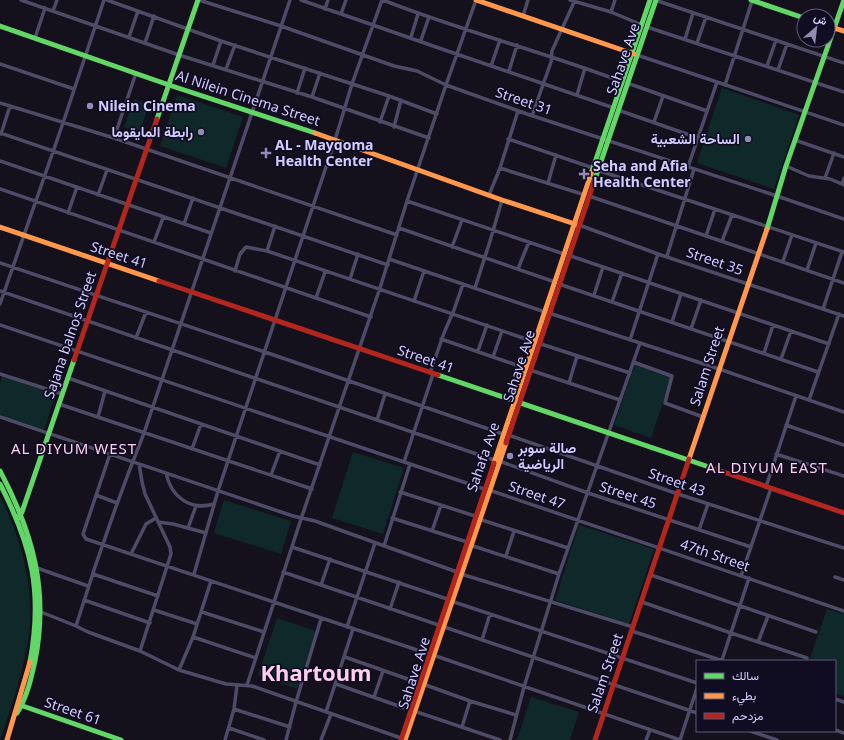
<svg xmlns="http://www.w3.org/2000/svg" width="844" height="740" font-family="'Noto Sans',Vazirmatn,sans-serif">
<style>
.green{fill:#0f282a}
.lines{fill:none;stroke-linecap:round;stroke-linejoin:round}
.street{stroke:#4d4b66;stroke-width:3.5}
.fast{stroke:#63d668;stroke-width:5}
.slow{stroke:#ff974d;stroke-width:5}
.jam{stroke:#b3261e;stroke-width:5}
.poi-dot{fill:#908bb0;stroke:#100c22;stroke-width:1.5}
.labels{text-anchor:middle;stroke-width:3.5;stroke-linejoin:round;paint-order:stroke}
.street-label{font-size:14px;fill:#d3cdff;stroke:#100c22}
.poi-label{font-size:14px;font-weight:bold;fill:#d3cdff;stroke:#100c22;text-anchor:start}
.neighbourhood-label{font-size:15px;letter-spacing:1px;fill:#ffcfed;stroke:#100c22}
.town-label{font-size:22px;font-weight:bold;fill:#ffcfed;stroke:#100c22}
</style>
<rect width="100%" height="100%" fill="#14111d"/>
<!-- green -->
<path class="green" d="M722,88L799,115L774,189L697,163Z
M177,95L243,117L226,168L160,146Z
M134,99L149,104L140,132L124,127Z
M635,364L672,376L651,438L614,425Z
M2,376L56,393L44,430L0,416V384Z
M353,452L404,468L383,534L332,518Z
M0,496C21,538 35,588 29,634C24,670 12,706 0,740Z
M224,500L291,521L281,554L214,533Z
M579,525L654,549L629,624L555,600Z
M827,609L844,614V696L835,693V661H809Z
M277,618L316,631L297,689L258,675Z
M531,697L579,712L570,740H517Z"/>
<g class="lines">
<!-- street -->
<path class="street" d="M21,0L179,55L312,97L429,138
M107,0L221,41L389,96L437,114
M199,0L281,26L394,66L417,71L446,85L527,114L777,196L844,219
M301,0C346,16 391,31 436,47L614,108
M383,0C462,31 544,52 623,82
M570,0L611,12L642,25
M655,0L844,63
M325,9L328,0
M53,11L57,0
M611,12L615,0
M341,14L346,0
M523,16L528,0
M647,27L844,92
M129,37L138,11
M411,37L418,14
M35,38L45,8
M685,39L693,13
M421,40L429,17
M145,43L154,16
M697,43L706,17
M637,55L844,125
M0,64L74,89
M213,65L221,41
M491,66L500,40
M767,66L776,40
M226,69L235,45
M778,70L787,44
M509,71L517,45
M627,83L707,111
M725,85L752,1
M297,93L305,68
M577,95L585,68
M312,97L320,73
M0,103L114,138L397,235
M618,110L698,138
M532,116L551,62L552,51L575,0
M380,122L389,96
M654,122L663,96
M394,127L401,100
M0,133L388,265
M1,134L10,106
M114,138L136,73
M508,139L593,168
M795,140L844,157
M0,161L211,233
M786,166L809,176L830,179L844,185
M688,167L717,82
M500,168L585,195
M597,170L844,252
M825,178L834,153
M548,183L556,155
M842,184L844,178
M0,189L371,317
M98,195L107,170
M489,195L500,168L518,111
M589,196L844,283
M407,201L564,254
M68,213L77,187
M184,224L193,198
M579,225L658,254L844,316
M399,228L555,282
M706,236L715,209
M722,241L732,215
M154,242L163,218
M452,247L462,220
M267,251L275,226
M568,255L829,344
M667,256L694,169
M389,259L545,312
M783,261L792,235
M0,263L265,352L503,434
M518,269L526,249L529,242
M807,270L816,243
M235,271L240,254L246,247L267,251L535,342
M350,279L358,254
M559,284L818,372
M475,288L490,241L502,200
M0,291L494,460
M594,295L603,267
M316,298L325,272
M414,301L424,271
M612,302L622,273
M0,304L63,123L104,0
M823,309L842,252
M549,313L719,369L844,412
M672,322L681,294
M0,325L484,489
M691,329L701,300
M136,338L146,312
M441,339L525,368
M630,340L658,254
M538,343L630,373
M478,351L487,325
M764,353L773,325
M493,357L502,331
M781,359L791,331
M633,362L672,376L665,403L703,417
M530,370L569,383L577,356
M430,373L444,333L454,310L463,284
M0,374L62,394
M68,378L320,465
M569,383L620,400
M809,400L839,314
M59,404L312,489
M0,417L293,516L315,521L457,572
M98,417L105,391
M377,420L385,394
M786,425L844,445
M508,435L678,494L844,548
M192,449L201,424
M110,454L83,534L86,539L429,654
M776,454L844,476
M499,461L588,493L751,547
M404,462L433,374
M139,464L142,482L145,494L170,547L171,554L140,651
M166,473C171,497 190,511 214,504
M271,475L280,451
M766,487L796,396
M489,490L844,611
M400,492L475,516
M96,495L117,503
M392,518L467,542
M479,519L568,548
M158,522L173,524L206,533
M188,528L196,506
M699,530L708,504
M432,531L441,505
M470,545L559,574
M384,546L410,464
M292,547L447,599
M131,554L146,524L156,518
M506,556L514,531
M37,568L88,586
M283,572L697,713
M93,574L158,596
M194,574L218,491L335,140L352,84L382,0
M461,574L633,627
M651,575L816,632
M741,576L771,488
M835,577L844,580
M321,585L330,559
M84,600L150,623
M451,601L697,683
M642,602L731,633L807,658
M390,609L399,582
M154,610L197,624
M41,612L76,626L88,632L140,651L179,670L226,684L252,686L401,738
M202,612L264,632
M76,626C96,561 119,496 144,433L290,0
M347,627L375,543
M632,631L723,661
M193,637L256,658
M482,640L490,614
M758,642L768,616
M433,655L680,740
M345,657L419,683
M722,660L749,578
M179,670L193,637L211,581
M336,684L410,710
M423,684L470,701L516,715
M247,685L301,519L380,288L407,201L446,85L476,0
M374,697L383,671
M835,699L844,702
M234,709L290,727
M414,711L500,740
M326,712L353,629
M462,727L470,701
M229,728L264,740
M835,730L844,733
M750,731L777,740
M225,740L234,709L237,685
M286,740L296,702L321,619
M321,740L331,714
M510,740L524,687L559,574L640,343
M646,740L650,730
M680,740L697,688"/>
<!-- fast -->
<path class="fast" d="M751,0L804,18
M0,26L169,85L315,133
M157,119L198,0
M592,171L650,0
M594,182L656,0
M767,229L786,166L844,0
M438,375L712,468
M0,471C33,533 49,591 35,661C31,679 27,697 17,713
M0,484C32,546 43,592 30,662
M18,518L22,512L74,360
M20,705L121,740"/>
<!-- slow -->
<path class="slow" d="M476,0L634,54
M828,26L844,31
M315,133L502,200L578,225
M0,227L159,281
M689,459L767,229
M494,463L592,171
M7,740L30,662
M405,740L506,443"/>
<!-- jam -->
<path class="jam" d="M159,281L438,375
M74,360L157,119
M506,443L594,182
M712,468L844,513
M401,740L494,463
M595,740L689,459"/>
</g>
<!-- markers -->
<g class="poi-dot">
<circle cx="90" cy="106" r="4"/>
<circle cx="201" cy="132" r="4"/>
<circle cx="748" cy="139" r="4"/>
<path d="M264 147h4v4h4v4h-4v4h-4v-4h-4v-4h4z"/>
<path d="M582 168h4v4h4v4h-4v4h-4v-4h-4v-4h4z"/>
<circle cx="510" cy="456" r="4"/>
</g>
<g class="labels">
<!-- street labels -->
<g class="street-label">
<text transform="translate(623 59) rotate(-71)" y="5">Sahave Ave</text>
<text transform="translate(248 98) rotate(18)" y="5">Al Nilein Cinema Street</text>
<text transform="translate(524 101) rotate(19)" y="5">Street 31</text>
<text transform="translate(119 255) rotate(18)" y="5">Street 41</text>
<text transform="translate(715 261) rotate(19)" y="5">Street 35</text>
<text transform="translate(70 335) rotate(-71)" y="5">Sajana balnos Street</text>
<text transform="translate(426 359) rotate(19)" y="5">Street 41</text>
<text transform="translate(519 366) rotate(-72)" y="5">Sahave Ave</text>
<text transform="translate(707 366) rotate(-72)" y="5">Salam Street</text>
<text transform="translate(483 457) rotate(-71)" y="5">Sahafa Ave</text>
<text transform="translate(677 482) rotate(19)" y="5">Street 43</text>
<text transform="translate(537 495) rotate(19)" y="5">Street 47</text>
<text transform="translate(628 495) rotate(18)" y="5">Street 45</text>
<text transform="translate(715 555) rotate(19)" y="5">47th Street</text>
<text transform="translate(414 673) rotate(-72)" y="5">Sahave Ave</text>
<text transform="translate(605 673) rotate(-71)" y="5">Salam Street</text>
<text transform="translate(73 711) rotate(19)" y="5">Street 61</text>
</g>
<!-- poi labels -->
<g class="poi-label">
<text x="98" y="111">Nilein Cinema</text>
<text x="193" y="137" text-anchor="end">رابطة المايقوما</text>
<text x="740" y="144" text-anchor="end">الساحة الشعبية</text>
<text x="275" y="150">AL - Mayqoma<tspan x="275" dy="16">Health Center</tspan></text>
<text x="593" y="171">Seha and Afia<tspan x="593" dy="16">Health Center</tspan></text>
<text x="518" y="453">صالة سوبر<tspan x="518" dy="16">الرياضية</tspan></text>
</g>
<!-- neighbourhood labels -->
<g class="neighbourhood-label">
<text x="74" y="454">AL DIYUM WEST</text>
<text x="767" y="473">AL DIYUM EAST</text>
</g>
<!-- town labels -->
<g class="town-label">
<text x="316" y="681">Khartoum</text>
</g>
</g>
<!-- legend -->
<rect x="696" y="660" width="140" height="72" fill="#100c22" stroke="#5e597a"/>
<rect x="704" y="673" width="20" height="6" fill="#63d668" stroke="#5e597a"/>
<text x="732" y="680" font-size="12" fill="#d3cdff">سالك</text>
<rect x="704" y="693" width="20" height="6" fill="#ff974d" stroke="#5e597a"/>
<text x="732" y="700" font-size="12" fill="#d3cdff">بطيء</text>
<rect x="704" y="713" width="20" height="6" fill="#b3261e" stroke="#5e597a"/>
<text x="732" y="720" font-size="12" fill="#d3cdff">مزدحم</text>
<!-- north arrow -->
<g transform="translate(816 28) rotate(28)"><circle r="19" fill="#100c22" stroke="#5e597a"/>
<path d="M0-3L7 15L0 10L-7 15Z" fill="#908bb0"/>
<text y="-6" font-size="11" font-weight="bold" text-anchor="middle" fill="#d3cdff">ش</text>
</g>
</svg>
